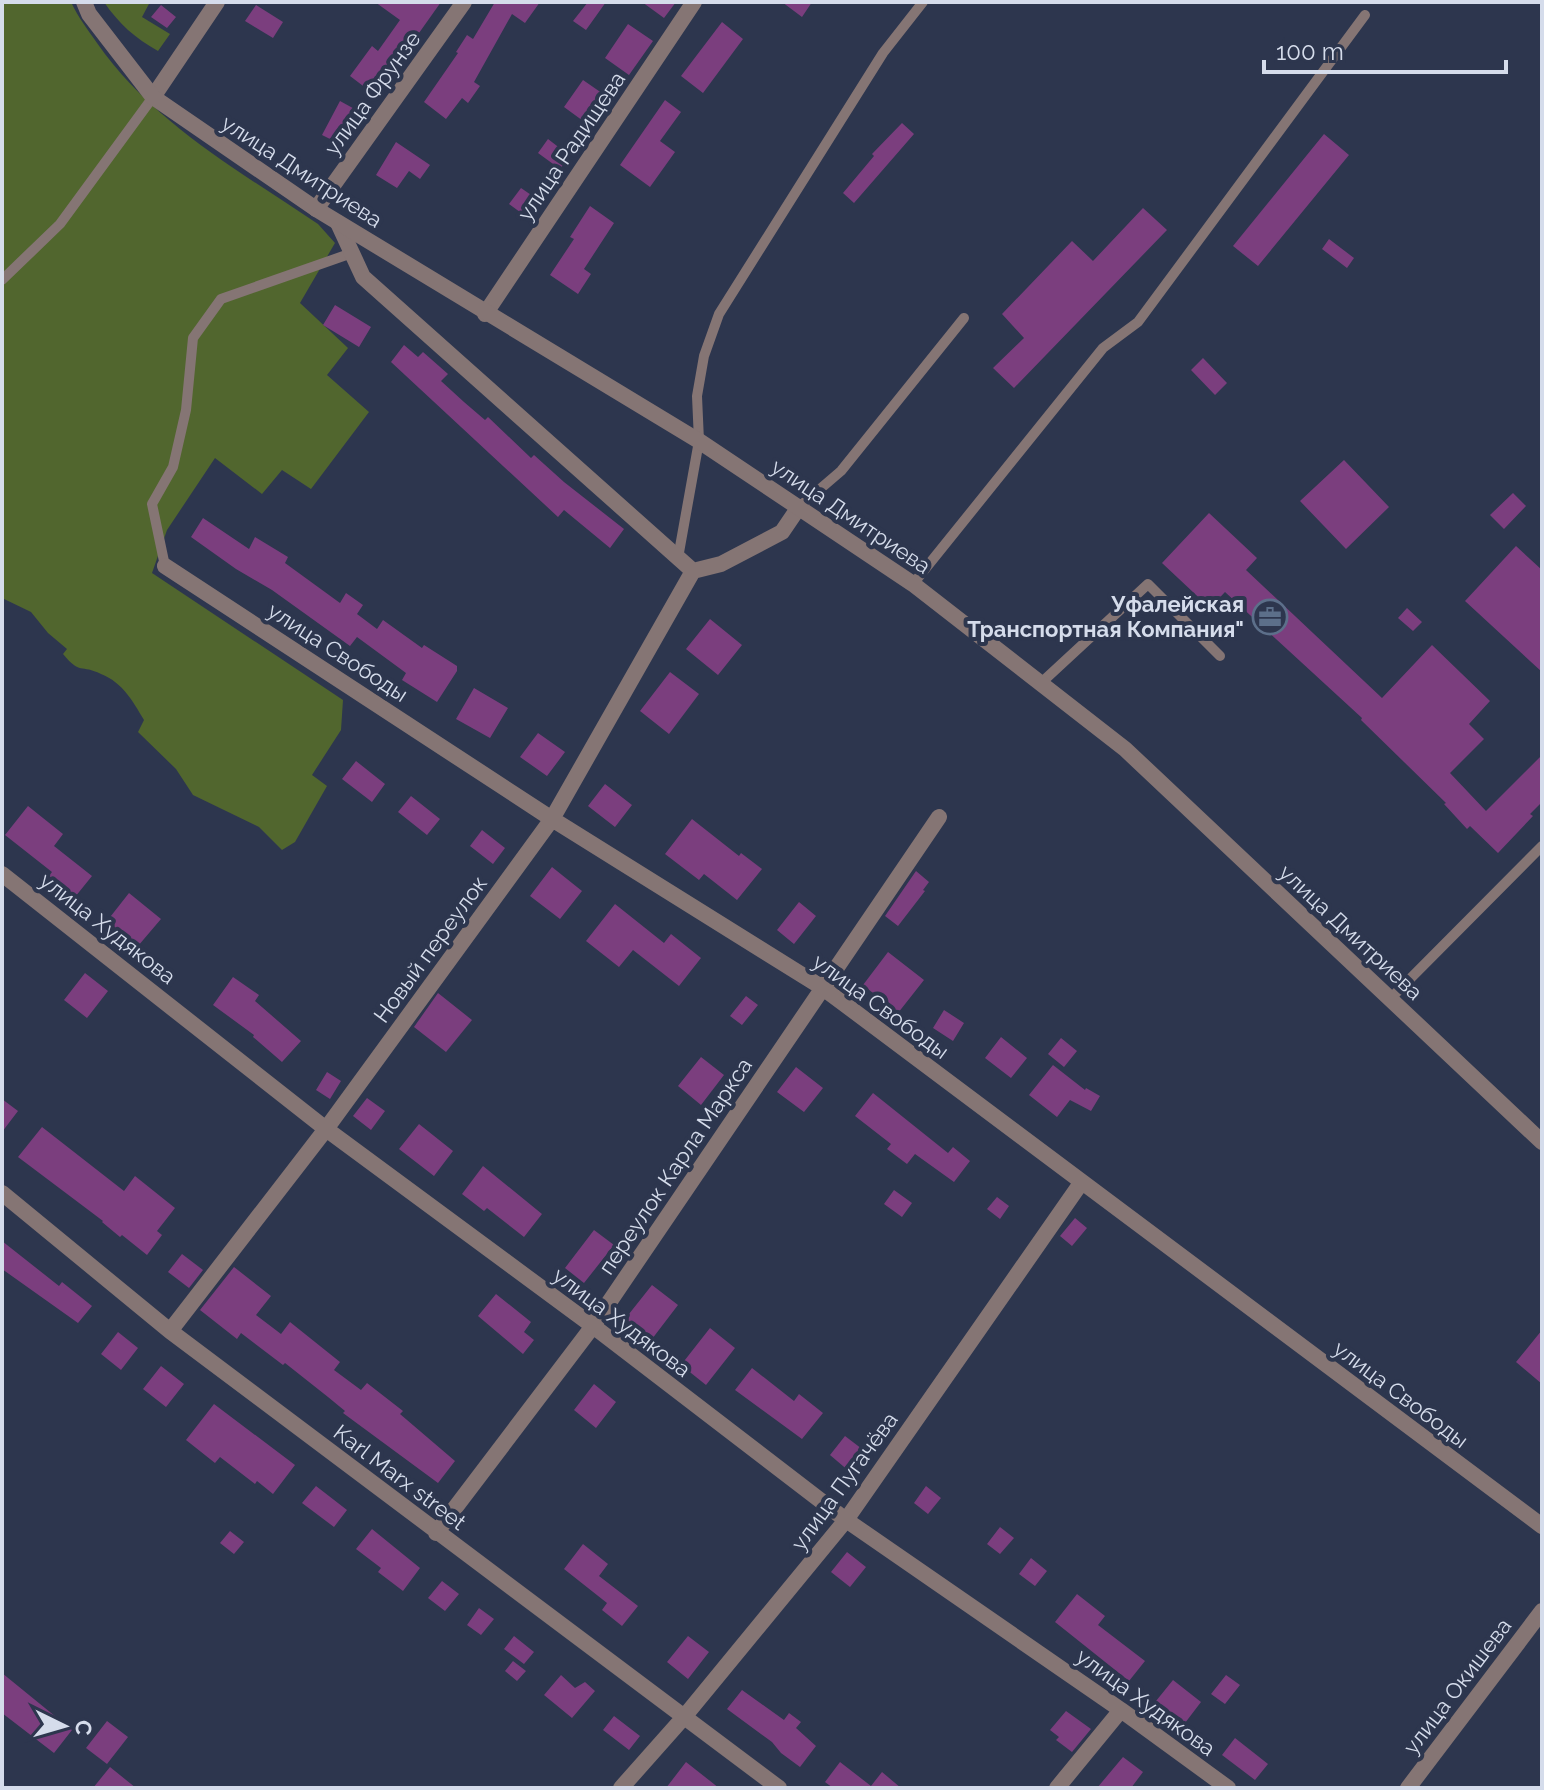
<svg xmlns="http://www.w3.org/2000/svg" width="1544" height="1790" font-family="Raleway,sans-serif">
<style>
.green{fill:#51662e}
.building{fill:#7b3e7e}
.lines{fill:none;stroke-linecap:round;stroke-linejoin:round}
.service{stroke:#857574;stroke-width:10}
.minor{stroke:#857574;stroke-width:16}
.tertiary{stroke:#857574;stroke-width:16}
.labels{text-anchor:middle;stroke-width:8;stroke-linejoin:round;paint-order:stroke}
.street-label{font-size:22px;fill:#d5dceb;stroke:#2d364e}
.poi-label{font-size:22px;font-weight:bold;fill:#d5dceb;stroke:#2d364e;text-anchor:end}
</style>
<rect width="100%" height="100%" fill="#2d364e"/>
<!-- green -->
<path class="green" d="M2,2H71C78,17 88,30 97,43C153,123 238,170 318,224L335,243L300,303L348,348L327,375L369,412L311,489L282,470L262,494L215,458L167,530L152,573L343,700L341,730L312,775L327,786L295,842L282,850L259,827L193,795L176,769L138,732L144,720C132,700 123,683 101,674C81,664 80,675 63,654L67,649L48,633L31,612L2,598Z
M104,2H150L142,17L170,34L158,51C135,38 119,24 104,2Z"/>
<!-- building -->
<path class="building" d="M375,2H441L375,95L350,76L372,46L378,51L400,20Z
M495,2H540L525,23L512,14L474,82L480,86L468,103L462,98L446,119L424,102L458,53L456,52L467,35L473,39Z
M588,2H606L586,30L573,21Z
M642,2H676L664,18Z
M782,2H812L802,17Z
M161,5L176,17L167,28L151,17Z
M256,5L283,22L273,38L245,21Z
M722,22L743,39L703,93L681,76Z
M628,24L653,41L629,75L605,58Z
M583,80L609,98L590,126L564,107Z
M665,100L681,112L660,141L675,152L650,187L620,165Z
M340,101L360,112L342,145L322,135Z
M902,123L914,134L854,203L843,193L874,156L872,154Z
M1324,134L1349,155L1258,266L1233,246Z
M548,139L570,156L560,169L538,153Z
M396,142L430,165L420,179L409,171L397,188L376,175Z
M521,188L537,199L524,215L509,204Z
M590,206L614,223L584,269L591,274L578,294L550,275L574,239L570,237Z
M1143,208L1167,230L1014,388L993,368L1024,338L1002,314L1072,241L1093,261Z
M1329,239L1354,258L1347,268L1322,249Z
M335,305L371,327L359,347L323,325Z
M404,345L418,357L423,352L448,374L441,381L464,402L485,420L488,417L531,458L534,455L564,482L624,529L610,548L564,510L558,517L391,362Z
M1203,358L1227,383L1215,395L1191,370Z
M1344,460L1389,507L1346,549L1300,501Z
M1513,493L1526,506L1504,529L1490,515Z
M1209,513L1257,558L1246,570L1382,698L1432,645L1490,701L1469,724L1484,739L1450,773L1486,811L1542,755V802L1530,814L1533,816L1498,853L1470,826L1467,829L1444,804L1446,803L1361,720L1362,718L1225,592L1210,608L1162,563Z
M203,518L249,549L255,537L288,557L285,563L340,603L346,593L363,605L357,614L377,629L383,620L422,648L424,645L457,666V671L437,702L402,680L406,673L357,637L350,646L272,590L236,569L191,537Z
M1516,546L1542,570V672L1465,601Z
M1407,608L1422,622L1413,631L1398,618Z
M710,619L742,645L718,675L686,649Z
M670,672L699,694L669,734L640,711Z
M474,688L508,708L490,738L456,719Z
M538,733L565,752L547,776L520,757Z
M356,761L385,784L372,802L342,779Z
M605,784L632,805L615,827L588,806Z
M411,796L440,819L427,835L398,812Z
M28,806L63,834L54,846L92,876L75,897L49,876L52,872L5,835Z
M692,819L739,856L741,853L762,869L737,900L704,874L699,880L665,854Z
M482,830L505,848L493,864L470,846Z
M552,867L582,891L560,919L530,896Z
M916,871L929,882L923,890L925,891L898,926L885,916Z
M129,893L161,919L138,946L107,921Z
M799,902L816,916L794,944L777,930Z
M615,904L664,943L671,934L701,958L679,986L633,950L619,967L586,941Z
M888,952L924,980L898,1013L863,985Z
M85,973L108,991L87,1018L64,1000Z
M233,977L259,995L255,1001L301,1041L282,1062L253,1037L254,1035L213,1005Z
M438,993L472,1020L446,1052L414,1027Z
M746,996L758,1005L742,1025L730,1016Z
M944,1010L964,1023L953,1041L933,1028Z
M1001,1037L1027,1058L1011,1078L985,1058Z
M1061,1038L1077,1051L1064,1067L1048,1054Z
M701,1057L724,1075L701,1105L678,1086Z
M1053,1065L1085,1090L1086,1088L1100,1096L1091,1111L1070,1100L1057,1117L1029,1095Z
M796,1067L823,1088L804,1112L777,1092Z
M327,1072L341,1081L330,1099L316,1090Z
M873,1093L948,1153L953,1147L970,1161L954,1182L915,1154L907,1164L887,1149L891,1144L855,1116Z
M367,1098L385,1111L371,1130L353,1116Z
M2,1099L18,1111L2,1132Z
M419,1124L453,1151L434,1176L399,1149Z
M42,1127L124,1191L135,1176L175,1208L157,1231L162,1235L147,1255L122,1235L120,1237L102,1222L103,1221L18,1157Z
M483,1166L542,1214L524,1237L487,1208L484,1211L462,1194Z
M894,1190L912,1203L902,1217L884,1204Z
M997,1197L1009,1206L1000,1219L987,1209Z
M1075,1218L1087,1228L1072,1246L1060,1236Z
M594,1230L614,1245L584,1283L565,1268Z
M2,1241L59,1286L62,1282L92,1306L78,1323L2,1269Z
M182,1254L203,1270L189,1288L168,1272Z
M234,1267L271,1296L256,1315L281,1334L290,1322L340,1362L334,1370L361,1390L367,1383L403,1411L400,1414L455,1461L438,1483L343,1413L345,1411L328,1397L285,1363L283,1365L241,1333L237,1339L200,1310Z
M652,1285L678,1305L652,1339L625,1319Z
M496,1294L531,1322L524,1332L534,1340L523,1354L478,1316Z
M710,1328L735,1348L706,1385L681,1365Z
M1542,1330V1384L1516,1362Z
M118,1332L138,1348L121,1370L101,1354Z
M161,1366L184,1384L166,1407L143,1389Z
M752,1368L794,1401L799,1394L823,1413L802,1439L735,1390Z
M594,1384L616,1402L596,1428L574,1410Z
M214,1404L295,1465L273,1494L257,1481L255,1484L220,1457L215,1463L186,1440Z
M845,1436L866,1452L850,1472L830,1455Z
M316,1486L347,1510L334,1527L302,1503Z
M926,1486L941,1498L928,1514L914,1503Z
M1000,1527L1014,1538L1000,1554L987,1544Z
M372,1529L420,1568L403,1591L378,1572L381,1568L356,1549Z
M230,1531L244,1542L234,1554L220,1543Z
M583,1544L608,1564L599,1576L638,1606L622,1626L602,1610L607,1603L564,1569Z
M847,1552L866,1567L850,1587L831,1572Z
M1031,1558L1047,1571L1035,1586L1019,1574Z
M442,1581L459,1594L445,1611L428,1598Z
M1077,1594L1105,1616L1098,1625L1145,1661L1129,1681L1055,1622Z
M479,1608L494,1619L481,1635L467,1625Z
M514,1636L534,1652L524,1664L504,1649Z
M688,1636L709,1652L688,1679L667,1662Z
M513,1661L526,1671L517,1681L505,1671Z
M2,1673L72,1730L54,1753L2,1713Z
M561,1675L575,1688L585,1682L595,1691L572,1718L544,1695Z
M1226,1675L1240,1685L1225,1704L1211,1694Z
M1173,1680L1201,1702L1185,1723L1156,1701Z
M742,1690L784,1720L789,1713L801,1722L796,1728L816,1746L800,1767L781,1753L772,1742L727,1709Z
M1066,1711L1091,1729L1072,1752L1056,1740L1059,1737L1050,1730Z
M614,1716L640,1736L629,1750L603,1730Z
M107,1721L128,1737L107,1764L86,1748Z
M1235,1738L1268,1764L1255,1780L1222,1755Z
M1123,1757L1143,1772L1131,1788H1097Z
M686,1762L719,1788H666Z
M840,1762L871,1786L882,1772L901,1788H833L825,1782Z
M110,1767L136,1788H93Z"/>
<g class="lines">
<!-- service -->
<path class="service" d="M2,280L60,224L153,97
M799,507L841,471L964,318
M678,558L699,441L697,396L704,356L719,314L883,53L923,2
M165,566L152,504L173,467L186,410L193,338L221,299L352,253
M913,584L1103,348L1138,322L1365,15
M1041,683L1148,584L1220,656
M1390,999L1542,846"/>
<!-- minor -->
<path class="minor" d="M153,97L217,2
M316,209L464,2
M338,223L363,277L693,571
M485,314L694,2
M165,566L552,819L823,988L1542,1526
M2,874L326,1129L593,1326L846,1520L1121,1710L1228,1788
M2,1193L170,1331L779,1788
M170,1331L326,1129L552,819L693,571L721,564L782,532L799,507
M436,1533L593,1326L939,817
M621,1788L684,1717L846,1520L1081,1183
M1057,1788L1121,1710"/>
<!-- tertiary -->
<path class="tertiary" d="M84,2L89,14L153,97L316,209L699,441L913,584L1125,749L1542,1142
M1408,1788L1542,1611"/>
</g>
<!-- icons -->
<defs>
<g id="office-ring" transform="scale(1.8)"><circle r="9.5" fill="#2d364e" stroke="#5c6f8a" stroke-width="1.5"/><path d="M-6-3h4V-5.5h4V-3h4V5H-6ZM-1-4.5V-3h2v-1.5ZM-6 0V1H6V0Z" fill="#5c6f8a"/></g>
</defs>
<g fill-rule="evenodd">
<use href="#office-ring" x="1270" y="617"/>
</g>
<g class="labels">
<!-- street labels -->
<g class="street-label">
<text transform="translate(372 93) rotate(-54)" y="8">улица Фрунзе</text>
<text transform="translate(571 146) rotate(-56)" y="8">улица Радищева</text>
<text transform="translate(302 171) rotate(33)" y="8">улица Дмитриева</text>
<text transform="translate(851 516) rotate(34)" y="8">улица Дмитриева</text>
<text transform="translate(338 652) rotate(33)" y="8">улица Свободы</text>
<text transform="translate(108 928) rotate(38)" y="8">улица Худякова</text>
<text transform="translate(1351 932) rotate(43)" y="8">улица Дмитриева</text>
<text transform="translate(430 949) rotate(-54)" y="8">Новый переулок</text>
<text transform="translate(881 1006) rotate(36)" y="8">улица Свободы</text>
<text transform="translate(675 1166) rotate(-56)" y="8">переулок Карла Маркса</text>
<text transform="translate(622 1322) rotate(37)" y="8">улица Худякова</text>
<text transform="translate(1401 1394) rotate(37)" y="8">улица Свободы</text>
<text transform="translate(400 1477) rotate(37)" y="8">Karl Marx street</text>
<text transform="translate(844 1481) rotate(-54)" y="8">улица Пугачёва</text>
<text transform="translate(1457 1686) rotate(-53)" y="8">улица Окишева</text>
<text transform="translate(1146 1702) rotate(36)" y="8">улица Худякова</text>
</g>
<!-- poi labels -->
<g class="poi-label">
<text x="1244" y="612">Уфалейская<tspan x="1244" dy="25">Транспортная Компания"</tspan></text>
</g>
</g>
<!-- border -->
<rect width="1544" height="1790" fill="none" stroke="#d5dceb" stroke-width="8"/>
<!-- north arrow -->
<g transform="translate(64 1726) rotate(95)" stroke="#2d364e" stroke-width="6" paint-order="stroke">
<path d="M0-6L14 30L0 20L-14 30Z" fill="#d5dceb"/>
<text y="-12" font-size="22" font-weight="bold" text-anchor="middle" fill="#d5dceb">С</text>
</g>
<!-- scale -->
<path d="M1264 60v12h242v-12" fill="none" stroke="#d5dceb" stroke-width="4"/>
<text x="1276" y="60" font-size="24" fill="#d5dceb" stroke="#2d364e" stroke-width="6" paint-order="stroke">100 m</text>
</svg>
